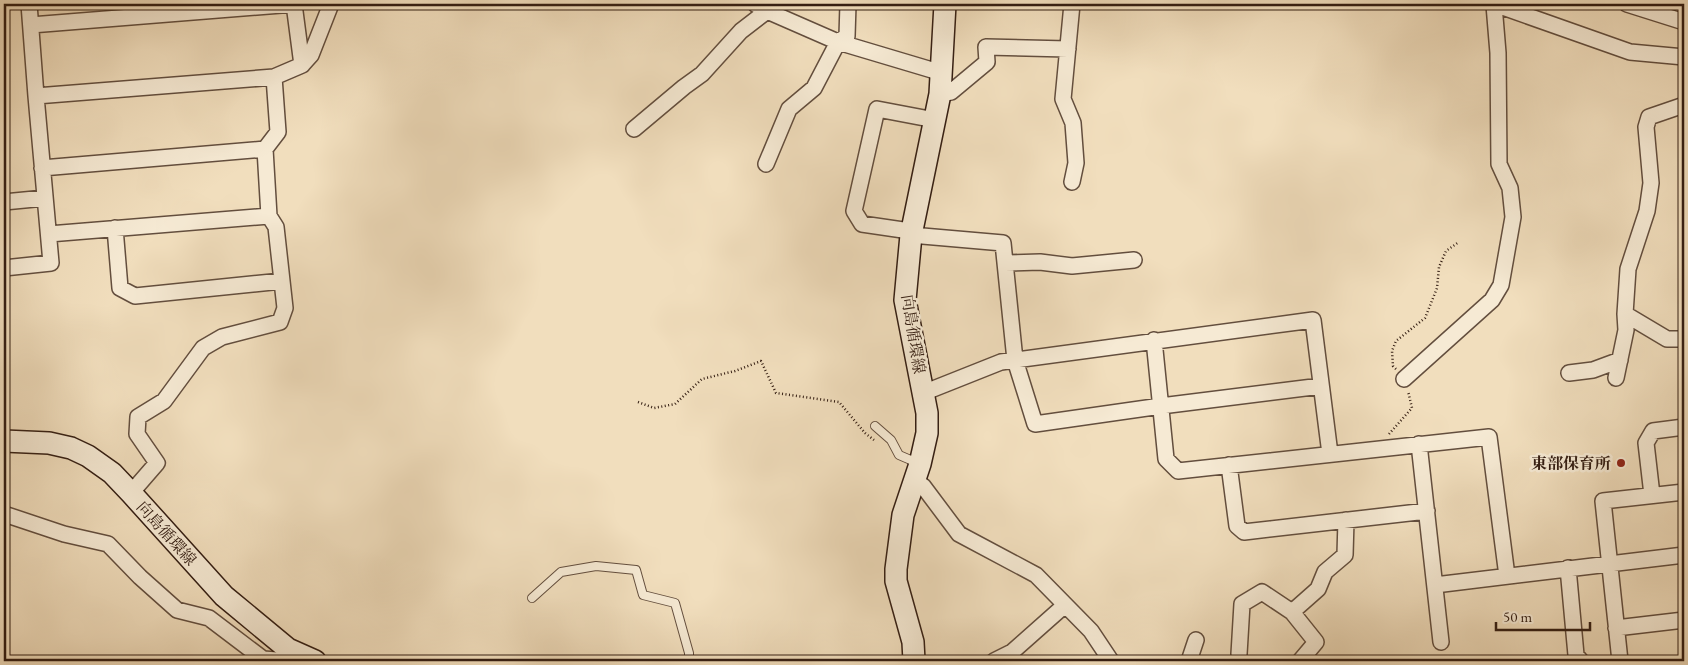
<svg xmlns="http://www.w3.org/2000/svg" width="1688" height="665" font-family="'EB Garamond','Noto Serif JP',serif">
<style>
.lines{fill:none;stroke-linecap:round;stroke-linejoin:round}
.service-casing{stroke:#634e3e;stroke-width:10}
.minor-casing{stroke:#634e3e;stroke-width:18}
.secondary-casing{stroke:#341e13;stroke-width:24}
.path{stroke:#341e13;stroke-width:2.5;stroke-dasharray:1 2.5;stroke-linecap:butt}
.service{stroke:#f6ead4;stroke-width:8}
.minor{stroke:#f6ead4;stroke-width:15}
.secondary{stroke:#f6ead4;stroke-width:21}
.poi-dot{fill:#8f2418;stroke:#f6ead4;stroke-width:2}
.labels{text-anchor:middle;stroke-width:5;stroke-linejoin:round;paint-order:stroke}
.street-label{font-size:16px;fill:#341e13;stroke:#f6ead4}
.poi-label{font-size:16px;font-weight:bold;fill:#341e13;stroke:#f6ead4;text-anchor:end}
</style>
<rect width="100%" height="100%" fill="#f1debd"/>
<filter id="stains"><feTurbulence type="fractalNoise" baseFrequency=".004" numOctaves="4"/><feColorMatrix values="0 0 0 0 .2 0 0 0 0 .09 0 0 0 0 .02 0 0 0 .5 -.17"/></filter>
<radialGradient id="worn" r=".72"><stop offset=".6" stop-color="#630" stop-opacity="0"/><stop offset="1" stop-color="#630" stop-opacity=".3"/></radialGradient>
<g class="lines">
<!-- service casing -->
<g class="service-casing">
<path id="service" d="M875,426L891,440L899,455L920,464
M532,598L561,572L596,566L636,570L643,595L675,603L689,653V661"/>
</g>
<!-- minor casing -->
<g class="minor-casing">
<path id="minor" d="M755,4L767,11L838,42L942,73
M1072,4L1063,99L1073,123L1076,163L1072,182
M1494,4L1630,52L1684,57
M1627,4L1684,22
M31,25L294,4L302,65L274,77L36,96
M302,65L311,55L331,4
M940,94L951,92L987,62L986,47L1068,49
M935,120L877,109L854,211L862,224L903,230L911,235L1003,243L1015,360L1035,424L1161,406L1321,386
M634,129L684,87L702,74L741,31L767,11
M265,149L269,216
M766,164L789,109L814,88L838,42L847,36L848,4
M42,168L265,149L278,132L274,77
M4,202L45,198
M115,228L120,288L135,296L282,281
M49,234L269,216L276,227L285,308L280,322L222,337L203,348L164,401L138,417L137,434L157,463L131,493
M1005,263L1040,262L1072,266L1134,260
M4,268L51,263L36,96L29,4
M1625,314L1667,339H1684
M1154,340L1166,459L1178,471L1489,437L1507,576
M1569,373L1593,370L1620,360
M1616,378L1626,330L1625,314L1628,269L1647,211L1651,183L1646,127L1649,117L1684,105
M1404,379L1492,300L1501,285L1513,217L1510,188L1499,164L1498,53L1494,5
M923,393L1001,362L1313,320L1330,454
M1419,444L1441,642
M1229,465L1237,526L1244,532L1427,511
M914,481L923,486L959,534L1036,575L1091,631L1111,661
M1652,495L1646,443L1653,431L1684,427
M4,514L64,534L108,544L140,577L177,610L209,618L263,659L291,661
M1568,568L1576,655L1581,661
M1435,585L1684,555
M1292,612L1318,589L1325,572L1345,555L1346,520
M1616,628L1684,620
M1239,654L1242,604L1262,592L1292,612L1316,642L1300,661
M994,661L1012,652L1065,605
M1189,661L1196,640
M1620,661L1603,501L1684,492"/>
</g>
<!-- secondary casing -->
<g class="secondary-casing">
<path id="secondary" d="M4,441L49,443L71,448L88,456L112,473L131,493L224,596L288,649L315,661
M914,661L913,642L896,581V569L903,515L920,464L927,433V413L905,300L911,235L940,94L945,4"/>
</g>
<!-- path -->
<path class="path" d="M1396,369L1393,366L1392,351L1396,341L1425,318L1437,288L1439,267L1446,251L1459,242
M638,402L654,408L675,404L702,379L735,371L761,361L776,393L839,402L865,433L874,440
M1389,434L1412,408L1408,391"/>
<!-- service -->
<use href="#service" class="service"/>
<!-- minor -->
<use href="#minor" class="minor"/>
<!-- secondary -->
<use href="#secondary" class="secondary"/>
</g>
<!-- markers -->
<circle class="poi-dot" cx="1621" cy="463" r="5"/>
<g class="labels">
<!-- street labels -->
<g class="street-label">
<text transform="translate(914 334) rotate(81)" y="6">向島循環線</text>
<text transform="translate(167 533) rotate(48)" y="6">向島循環線</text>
</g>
<!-- poi labels -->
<g class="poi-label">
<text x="1611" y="469">東部保育所</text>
</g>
</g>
<!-- margin -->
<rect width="1688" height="665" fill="none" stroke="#f1debd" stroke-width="20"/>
<rect x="5" y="5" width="1678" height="655" fill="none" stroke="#341e13" stroke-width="2.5"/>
<rect x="10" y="10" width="1668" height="645" fill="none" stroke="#341e13"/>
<!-- scale -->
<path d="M1496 622v8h94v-8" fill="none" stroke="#341e13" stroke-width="2.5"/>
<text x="1503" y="622" font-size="15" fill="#341e13" stroke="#f6ead4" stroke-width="4" paint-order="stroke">50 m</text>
<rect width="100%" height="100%" filter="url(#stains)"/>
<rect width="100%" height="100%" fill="url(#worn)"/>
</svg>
